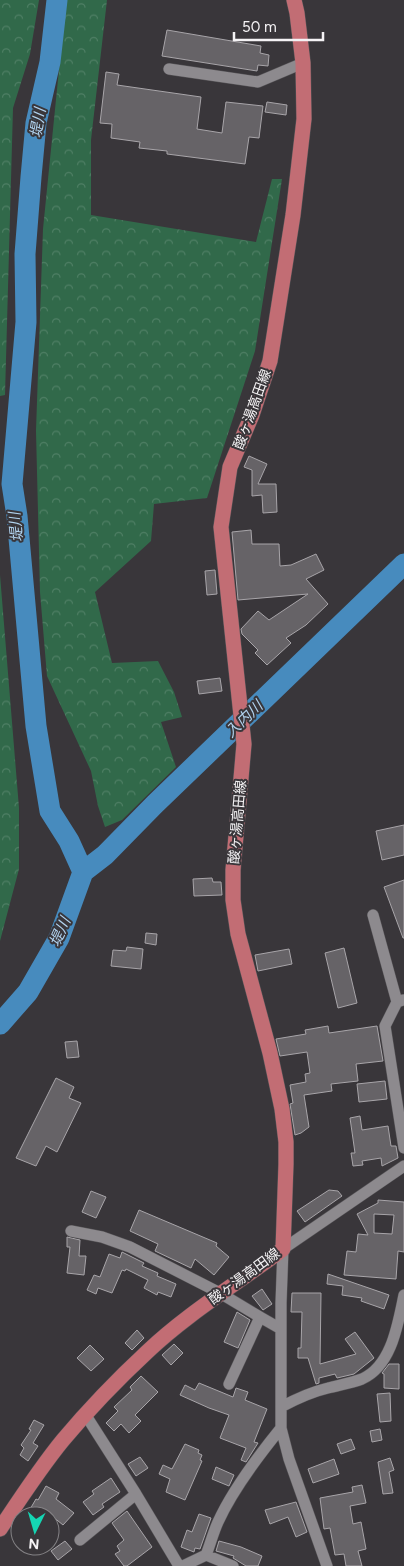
<svg xmlns="http://www.w3.org/2000/svg" width="404" height="1566" font-family="Figtree,'Noto Sans JP',sans-serif">
<style>
.forest{fill:url(#forest-crowns)}
.lines{fill:none;stroke-linecap:round;stroke-linejoin:round}
.river{stroke:#478bbe;stroke-width:21}
.building{fill:#666367;stroke:#a8a5a9;fill-rule:evenodd}
.minor-casing{stroke:#575558;stroke-width:12}
.major-casing{stroke:#575558;stroke-width:16}
.minor{stroke:#8d8a8e;stroke-width:11}
.major{stroke:#c26d74;stroke-width:15}
.labels{text-anchor:middle;stroke-width:4;stroke-linejoin:round;paint-order:stroke}
.street-label{font-size:14px;fill:#f5f3f5;stroke:#39363a}
.water-label{font-size:15px;font-style:italic;fill:#b1d3ef;stroke:#39363a}
</style>
<defs>
<pattern id="forest-crowns" width="20" height="18" patternUnits="userSpaceOnUse" patternTransform="scale(1.25)"><rect width="20" height="18" fill="#31694a"/><path d="M2 6a3 3 0 1 1 6 0M12 15a3 3 0 1 1 6 0" fill="none" stroke="#4f7f65"/></pattern>
</defs>
<rect width="100%" height="100%" fill="#39363a"/>
<!-- forest -->
<path class="forest" d="M0,0H39L30,54L13,108L5,395L0,396Z
M66,0H107L91,140V215L256,242L272,179H282L255,351L207,498L154,504L151,541L95,592L112,663L158,661L174,692L182,717L161,722L176,767L122,820L105,827L98,806L91,771L47,676L40,592L36,431L43,229Z
M0,575L19,808V869L0,941Z"/>
<g class="lines">
<!-- river -->
<path class="river" d="M83,872L105,855L155,804L404,564
M0,1024L28,992L59,938L83,872L69,841L50,811L36,726L17,516L12,484L26,322L25,254L31,177L36,123L50,62L57,0"/>
</g>
<!-- building -->
<path class="building" d="M167,30L261,46L260,53L269,55L268,66L258,65L257,71L162,56Z
M106,72L119,74L117,85L201,97L197,129L222,133L226,102L263,106L259,138L249,137L245,164L167,154V151L139,148L140,142L111,138L112,124L100,123Z
M267,102L287,105L286,115L265,112Z
M249,456L267,464L258,484H276L277,512L263,513L262,495L252,496V470L244,467Z
M251,530L252,544H279L280,566L291,565L316,554L324,570L306,579L328,604L306,625L286,638L291,643L267,665L255,653L258,650L242,634L241,629L258,611L269,620L308,594L238,600L232,532Z
M215,570L217,594L207,595L205,571Z
M220,678L222,691L199,694L197,681Z
M404,825V855L382,860L376,831Z
M212,878L213,882H221L222,895L194,896L193,879Z
M404,880V938H403L384,887Z
M146,933L157,934L156,945L145,943Z
M127,947L143,949L141,969L111,966L113,950L126,951Z
M344,948L357,1003L338,1008L325,953Z
M289,949L292,964L258,971L255,955Z
M328,1026L329,1033L377,1026L383,1061L356,1064L358,1081L331,1084L332,1091L304,1095L309,1127L301,1133L295,1135L290,1104L293,1103L290,1085L306,1082L305,1074L310,1073L307,1052L280,1056L276,1039L306,1034L305,1030Z
M77,1041L79,1057L67,1058L65,1042Z
M56,1078L74,1087L69,1098L81,1103L57,1152L46,1146L36,1166L16,1158Z
M385,1081L387,1099L359,1102L357,1084Z
M360,1116L362,1130L388,1126L391,1146H396L398,1158L382,1166L381,1158L362,1161L363,1165L353,1166L351,1153H355L350,1118Z
M329,1190L338,1191L342,1196L305,1222L297,1211Z
M91,1191L106,1197L96,1218L82,1212Z
M378,1200L404,1202V1252L398,1251L396,1279L344,1275L347,1251L356,1252L358,1234L368,1235L357,1214L378,1203ZM374,1214L394,1215L392,1234L374,1233Z
M139,1210L217,1243L216,1246L229,1257L214,1275L195,1259L191,1268L155,1251L158,1244L130,1231Z
M67,1237L80,1240L79,1256H86L84,1275L67,1273L70,1247H67Z
M122,1252L144,1263L142,1266L158,1273L157,1276L176,1284L171,1297L158,1292L157,1295L144,1288L148,1280L126,1269L125,1271L122,1270L112,1293L98,1288L96,1294L87,1290L94,1275L100,1277L109,1254L120,1258Z
M328,1274L389,1295L384,1309L361,1301L362,1298L342,1295L343,1286L327,1284Z
M262,1289L272,1304L263,1310L252,1296Z
M292,1293H321L320,1364L356,1354L345,1339L355,1332L374,1358L354,1374L337,1378L335,1374L319,1378V1383L316,1384L308,1358H298V1348H301L302,1312H291Z
M237,1312L250,1320L238,1348L224,1342Z
M137,1330L144,1338L132,1350L125,1343Z
M174,1344L183,1353L171,1365L162,1355Z
M90,1345L104,1359L91,1371L77,1358Z
M389,1364H399V1389L384,1388V1374L382,1373Z
M141,1376L158,1392L135,1415L141,1421L129,1433L121,1424L114,1431L106,1423L118,1411L114,1407L132,1390L130,1387Z
M199,1383L233,1397L236,1388L248,1392L245,1400L267,1409L254,1442L258,1443L246,1462L241,1460L246,1448L220,1438L229,1415L209,1408L180,1395L185,1385L195,1390Z
M390,1393L391,1421L380,1422L377,1394Z
M34,1420L44,1425L33,1443L38,1446L28,1461L20,1455L24,1448L21,1445L31,1430L29,1429Z
M380,1429L382,1440L372,1442L370,1431Z
M351,1439L355,1449L341,1454L337,1444Z
M185,1444L199,1450L198,1453L202,1455L200,1460L202,1461L185,1500L166,1492L170,1479L159,1474L163,1465L172,1469Z
M140,1457L148,1468L136,1476L128,1464Z
M390,1458L394,1470L389,1472L393,1493L383,1494L378,1462Z
M334,1459L339,1474L313,1483L308,1469Z
M216,1467L234,1475L229,1486L212,1479Z
M111,1478L120,1492L102,1504L104,1507L93,1515L83,1502L94,1494L92,1491Z
M362,1485L366,1503L350,1506L353,1524L361,1522L366,1549L358,1551L362,1566H346L344,1554L335,1555L330,1528L324,1529L320,1498L353,1492L352,1487Z
M46,1486L59,1493L56,1499L74,1513L63,1525L52,1516H26L36,1499L38,1500Z
M296,1502L307,1532L296,1537L288,1517L270,1524L265,1510Z
M127,1511L152,1547L127,1566H124L115,1554L120,1551L117,1546L124,1540L112,1523Z
M199,1514L211,1518L200,1549L195,1548L194,1552L181,1547L187,1530L192,1532Z
M65,1541L72,1549L58,1560L51,1551Z
M219,1541L241,1547L262,1556L258,1566H246L233,1558L234,1556L216,1551Z"/>
<g class="lines">
<!-- minor casing -->
<g class="minor-casing">
<path id="minor" d="M169,69L258,82L303,63
M373,915L397,1002L403,1000
M397,1002L385,1026L404,1148
M71,1231L102,1237L130,1247L220,1293L260,1317
M229,1384L260,1317L281,1329
M281,1407C296,1399 311,1392 328,1388C339,1385 351,1383 362,1379C392,1366 398,1323 404,1295
M85,1414L136,1494L179,1566
M80,1540L136,1494
M206,1555L233,1566
M183,1566L206,1555C210,1545 213,1533 218,1522C232,1491 259,1455 281,1428
M327,1566L289,1459L281,1428V1303L283,1249L404,1166"/>
</g>
<!-- major casing -->
<g class="major-casing">
<path id="major" d="M0,1529C20,1499 40,1468 63,1440C89,1409 118,1379 147,1352C188,1313 238,1283 283,1249L286,1164V1142L282,1109L270,1053L238,934L233,900V870L244,744L221,527L230,467L252,415L270,361L293,215L304,119L303,63L297,13L294,0"/>
</g>
<!-- minor -->
<use href="#minor" class="minor"/>
<!-- major -->
<use href="#major" class="major"/>
</g>
<g class="labels">
<!-- street labels -->
<g class="street-label">
<text transform="translate(252 409) rotate(-70)" y="5">酸ヶ湯高田線</text>
<text transform="translate(237 822) rotate(-85)" y="5">酸ヶ湯高田線</text>
<text transform="translate(244 1276) rotate(-36)" y="5">酸ヶ湯高田線</text>
</g>
<!-- water labels -->
<g class="water-label">
<text transform="translate(38 123) rotate(-81)" y="5">堤川</text>
<text transform="translate(16 527) rotate(-96)" y="5">堤川</text>
<text transform="translate(244 719) rotate(-44)" y="5">入内川</text>
<text transform="translate(60 932) rotate(-66)" y="5">堤川</text>
</g>
</g>
<!-- north arrow -->
<g transform="translate(35 1531) rotate(185)"><circle r="24" fill="#39363a" stroke="#848285"/>
<path d="M0-4L9 19L0 12L-9 19Z" fill="#15d5b3"/>
<text y="-8" font-size="14" font-weight="bold" text-anchor="middle" fill="#f5f3f5">N</text>
</g>
<!-- scale -->
<path d="M234 32v8h89v-8" fill="none" stroke="#f5f3f5" stroke-width="2.5"/>
<text x="242" y="32" font-size="15" fill="#f5f3f5" stroke="#39363a" stroke-width="4" paint-order="stroke">50 m</text>
</svg>
